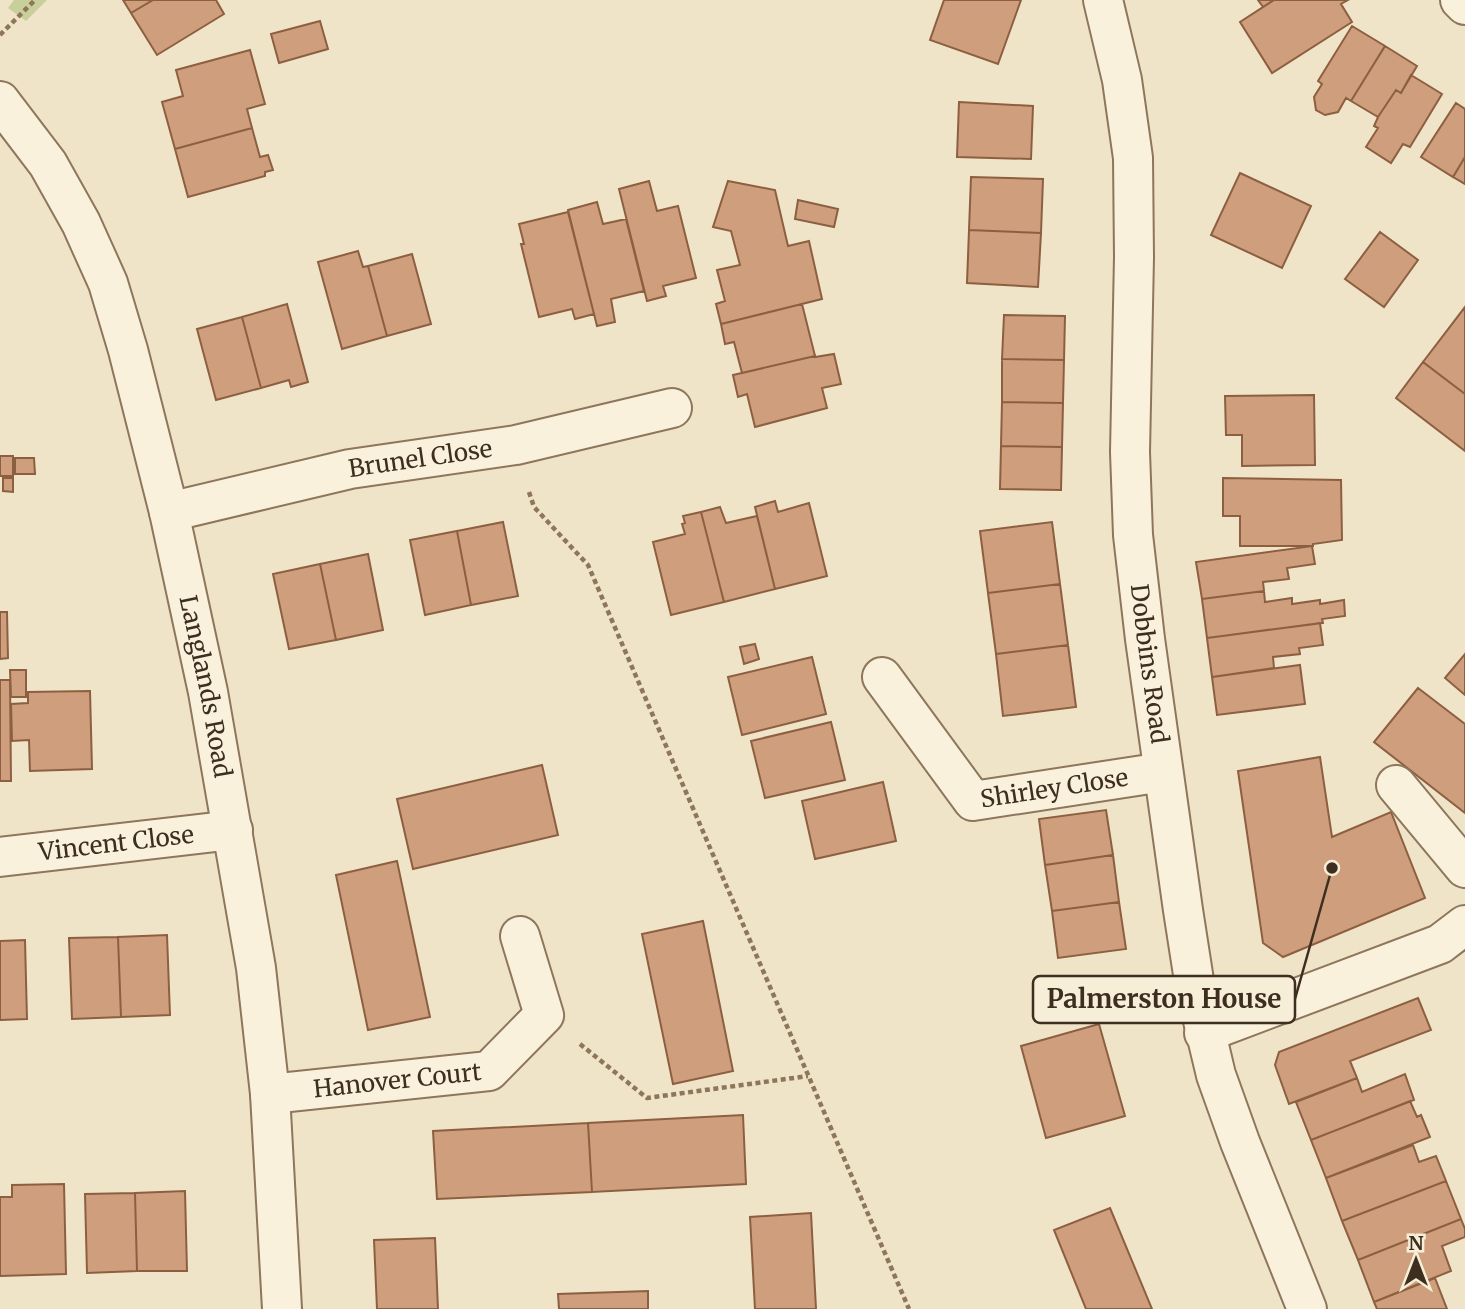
<svg xmlns="http://www.w3.org/2000/svg" width="1465" height="1309" font-family="Merriweather,serif">
<style>
.green{fill:#c9cf9b}
.building{fill:#cf9f7d;stroke:#8d5f41;stroke-width:2}
.lines{fill:none;stroke-linecap:round;stroke-linejoin:round}
.minor-casing{stroke:#8d765c;stroke-width:42}
.path{stroke:#8d765c;stroke-width:4.5;stroke-dasharray:5 3.5;stroke-linecap:butt}
.minor{stroke:#faf1dc;stroke-width:38}
.labels{text-anchor:middle;stroke-width:5;stroke-linejoin:round;paint-order:stroke}
.street-label{font-size:24px;fill:#3d2e20;stroke:#f7eed8}
.leader{fill:none;stroke:#3d2e20;stroke-width:2.5}
.callout-dot{fill:#3d2e20;stroke:#f7eed8;stroke-width:2.5}
.callout{fill:#f7eed8;stroke:#3d2e20;stroke-width:2.5}
.callout-label{font-size:26px;text-anchor:middle;font-weight:bold;fill:#3d2e20}
</style>
<rect width="100%" height="100%" fill="#f0e4c8"/>
<!-- green -->
<path class="green" d="M14,0H47L26,21L8,8Z"/>
<!-- building -->
<path class="building" d="M123,0H153L131,13Z
M153,0H216L224,14L157,55L131,13Z
M944,0H1021L998,64L930,40Z
M1258,0H1274L1263,7Z
M1274,0H1348L1341,4L1352,22L1272,73L1240,22Z
M320,21L328,49L279,63L271,34Z
M1352,26L1385,46L1351,101L1346,98L1338,112L1325,115L1316,110L1314,97L1322,84L1318,81Z
M1385,46L1417,66L1401,93L1396,90L1378,117L1351,101Z
M250,50L265,104L247,109L252,128L175,149L162,102L183,96L176,70Z
M1411,75L1442,94L1410,147L1403,144L1391,163L1366,147L1378,128L1374,126L1378,117L1396,90L1401,93Z
M959,102L1033,106L1031,159L957,157Z
M1456,103L1465,109V157L1453,177L1421,157Z
M252,128L260,157L268,155L273,170L265,172V176L188,197L175,149Z
M1465,157V184L1453,177Z
M1240,173L1311,206L1282,268L1211,235Z
M971,177L1043,179L1041,233L969,230Z
M649,181L657,211L678,206L696,278L663,286L666,296L647,301L619,189Z
M728,181L775,190L788,246L809,241L822,299L721,324L716,304L725,301L717,270L740,265L731,231L713,227Z
M798,200L838,209L834,227L795,219Z
M597,202L603,224L626,219L644,291L611,299L615,322L597,326L568,210Z
M568,212L594,314L575,319L572,309L539,317L521,244H524L519,224Z
M969,230L1041,233L1038,287L967,283Z
M1380,232L1418,260L1384,307L1345,279Z
M358,251L363,267L368,266L387,336L342,349L318,262Z
M412,254L431,324L387,336L368,266Z
M287,304L308,382L291,387L289,380L261,388L242,317Z
M802,304L815,356L742,373L734,342L725,344L721,324Z
M1465,307V394L1423,362Z
M1004,315L1065,316L1064,360L1002,359Z
M242,317L261,388L216,400L197,329Z
M834,354L841,384L822,388L827,408L755,427L747,394L738,397L733,375L815,356V357Z
M1002,359L1064,360L1063,403L1002,402Z
M1423,362L1465,394V451L1396,398Z
M1314,395L1315,465L1242,466V435H1226L1225,396Z
M1002,402L1063,403L1062,447L1001,446Z
M1001,446L1062,447L1061,490L1000,489Z
M0,456H13V476H0Z
M15,458H34L35,474H15Z
M3,478H13V492L3,491Z
M1223,478L1341,480L1342,540L1313,544V546H1240V516H1223Z
M775,501L778,512L809,503L827,576L775,589L755,507Z
M720,507L726,523L757,516L775,589L724,602L701,512Z
M701,512L724,602L671,615L653,542L685,534L682,524L685,523L683,516Z
M503,522L518,596L471,605L457,531Z
M1052,522L1060,584L988,593L980,531Z
M457,531L471,605L425,615L410,540Z
M1312,546L1315,564L1287,568L1289,579L1263,582L1264,591L1202,599L1196,562Z
M368,554L383,630L336,640L320,564Z
M320,564L336,640L289,649L273,574Z
M1060,584L1068,645L996,654L988,593Z
M1264,591L1265,602L1292,598V604L1320,600V604L1344,600L1345,616L1322,619L1323,623L1207,638L1202,599Z
M0,612H7L8,658L0,659Z
M1320,623L1323,645L1299,648L1300,654L1273,657L1274,668L1212,677L1207,638Z
M755,644L759,659L744,664L740,647Z
M1068,645L1076,707L1003,716L996,654Z
M1465,654V695L1445,678Z
M812,657L826,714L742,735L728,677Z
M1300,665L1305,704L1217,715L1212,677Z
M10,670H26V697H11Z
M0,680H10L11,781H0Z
M1418,688L1465,724V813L1374,742Z
M90,691L92,769L30,771L29,740L12,741L11,704L28,703V692Z
M831,722L845,780L765,798L751,741Z
M1320,757L1332,837L1391,812L1425,898L1283,957L1263,943L1238,771Z
M542,765L558,835L413,869L397,799Z
M883,782L896,841L815,859L802,801Z
M1106,810L1113,855L1045,865L1039,819Z
M1113,855L1119,902L1052,911L1045,865Z
M397,861L430,1017L368,1030L336,875Z
M1119,902L1126,949L1058,958L1052,911Z
M703,921L733,1071L673,1084L642,934Z
M167,935L170,1015L121,1017L118,937Z
M118,937L121,1017L72,1019L69,938Z
M25,940L27,1019L0,1020V941Z
M1418,998L1431,1030L1350,1061L1357,1078L1289,1104L1275,1065L1279,1052Z
M1099,1024L1125,1116L1046,1138L1021,1046Z
M1405,1074L1414,1100L1311,1140L1296,1102L1357,1078L1362,1092Z
M1410,1101L1417,1117L1421,1115L1430,1137L1326,1178L1311,1140Z
M743,1115L746,1184L592,1192L588,1123Z
M588,1123L592,1192L437,1199L433,1131Z
M1413,1145L1419,1162L1436,1156L1446,1181L1342,1221L1326,1178Z
M1446,1181L1461,1219L1358,1260L1342,1221Z
M64,1184L66,1274L0,1276V1197H12V1185Z
M185,1191L187,1271H137L135,1193Z
M135,1193L137,1271L87,1273L85,1194Z
M1110,1208L1152,1309H1086L1054,1230Z
M811,1213L816,1309H755L750,1217Z
M1461,1219L1465,1229V1237L1442,1246L1451,1271L1374,1302L1358,1260Z
M435,1238L438,1309H377L374,1240Z
M1435,1278L1447,1309H1377L1374,1302Z
M648,1291V1309H559L558,1294Z"/>
<g class="lines">
<!-- minor casing -->
<g class="minor-casing">
<g id="minor">
<path id="s1" d="M1103,0L1122,80L1133,158L1134,257L1130,452L1133,535L1145,639L1183,910L1195,987L1216,1075L1240,1142L1307,1309"/>
<path d="M1460,0L1465,5"/>
<path id="s2" d="M0,101L48,164L81,223L108,283L128,350L169,512L208,692L256,968L270,1094L282,1309"/>
<path id="s3" d="M169,512L350,469L516,445L672,408"/>
<path id="s4" d="M882,677L973,801L1163,772"/>
<path d="M1396,785L1465,868"/>
<path id="s5" d="M0,857L233,830"/>
<path d="M1204,1033L1440,944L1465,925"/>
<path id="s6" d="M270,1094L489,1071L544,1015L520,936"/>
</g>
</g>
<!-- path -->
<path class="path" d="M0,35L35,0
M529,492L534,507L588,565L909,1309
M580,1044L647,1098L808,1076"/>
<!-- minor -->
<use href="#minor" class="minor"/>
</g>
<g class="labels">
<!-- street labels -->
<g class="street-label">
<text dy="8" stroke="none"><textPath href="#s3" startOffset="257">Brunel Close</textPath></text>
<text dy="8" stroke="none"><textPath href="#s1" startOffset="668">Dobbins Road</textPath></text>
<text dy="8" stroke="none"><textPath href="#s2" startOffset="628">Langlands Road</textPath></text>
<text dy="8" stroke="none"><textPath href="#s4" startOffset="236">Shirley Close</textPath></text>
<text dy="8" stroke="none"><textPath href="#s5" startOffset="117">Vincent Close</textPath></text>
<text dy="8" stroke="none"><textPath href="#s6" startOffset="128">Hanover Court</textPath></text>
</g>
</g>
<!-- callouts -->
<path class="leader" d="M1332 868L1295 999"/>
<circle class="callout-dot" cx="1332" cy="868" r="7"/>
<rect class="callout" x="1033" y="976" width="262" height="47" rx="7"/>
<g class="callout-label">
<text x="1164" y="1008">Palmerston House</text>
</g>
<!-- north arrow -->
<g transform="translate(1416 1260)" stroke="#f7eed8" stroke-width="5" paint-order="stroke">
<path d="M0-5L12 26L0 18L-12 26Z" fill="#3d2e20"/>
<text y="-10" font-size="19" font-weight="bold" text-anchor="middle" fill="#3d2e20">N</text>
</g>
</svg>
